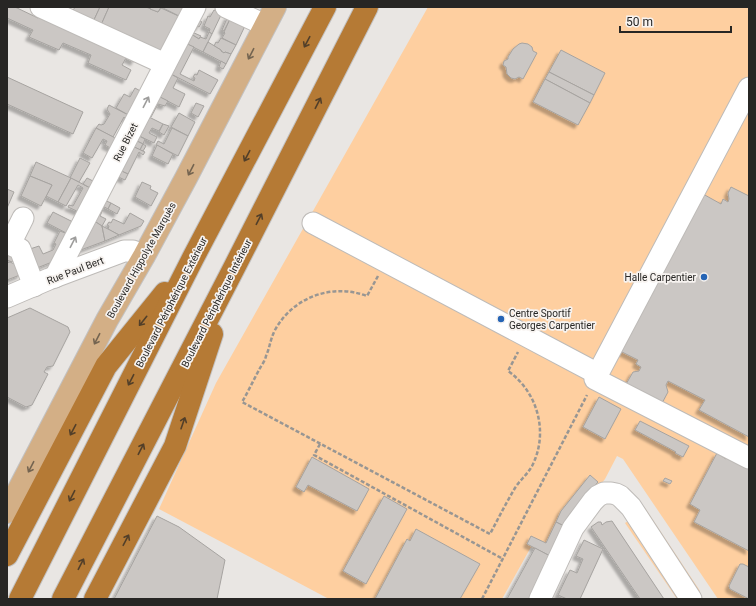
<svg xmlns="http://www.w3.org/2000/svg" width="756" height="606" font-family="Roboto,sans-serif">
<defs>
<filter id="shadow"><feDropShadow dx="-3.5" dy="3.5" stdDeviation="1" flood-color="#0004"/></filter>
</defs>
<rect width="100%" height="100%" fill="#e9e6e3"/>
<g fill="#fecfa0">
<path d="M428,7H749V599H718L623,459L617,456L605,479L570,523L554,558L531,547L502,599H329L159,509L216,383Z"/>
<path d="M645,508L700,591L695,595L640,512Z"/>
<path d="M631,519L685,599H677L625,523Z"/>
</g>
<g fill="#cbc7c4" stroke="#a6a3a0" filter="url(#shadow)">
<path d="M7,7H15L38,18L41,12L138,54L134,62L126,58L122,65L131,70L126,80L88,63L91,55L63,43L59,50L29,37L33,30L7,18Z"/>
<path d="M75,7H100L93,22L72,12Z"/>
<path d="M100,7H109L101,25L93,22Z"/>
<path d="M109,7H146L158,12L161,8L183,18L163,56L101,25Z"/>
<path d="M151,7H161L158,12L150,9Z"/>
<path d="M161,7H189L183,18Z"/>
<path d="M214,10L222,13L212,34L209,32L210,29L204,26L208,16L210,17Z"/>
<path d="M228,16L231,17L224,31L222,30Z"/>
<path d="M231,17L243,22L244,28L236,45L222,38L225,33L224,32Z"/>
<path d="M195,18L202,22L199,27L192,24Z"/>
<path d="M192,32L201,36L199,39L191,34Z"/>
<path d="M209,32L212,34L203,52L183,42L191,34L199,39L200,37L206,39Z"/>
<path d="M221,38L236,45L231,54L225,52L224,53L221,51V50L214,46L216,42L218,43Z"/>
<path d="M183,42L194,47L180,74L194,81L195,78L193,77L195,74L197,75L199,70L218,80L210,94L167,72Z"/>
<path d="M208,42L221,50V51L224,53L225,52L231,54L226,64L203,52Z"/>
<path d="M522,43L528,44L532,47L533,51L537,53L523,79L519,77L515,79L511,78L507,74L506,67L503,65L504,61L508,59V57L513,49L519,44Z"/>
<path d="M561,50L605,73L594,95L549,72Z"/>
<path d="M221,61L226,64L223,69L219,67Z"/>
<path d="M167,72L178,78L173,88L185,94L179,107L156,95Z"/>
<path d="M549,72L594,95L590,103L545,79Z"/>
<path d="M7,77L83,112L73,134L7,104Z"/>
<path d="M545,79L590,103L578,125L533,102Z"/>
<path d="M135,88L144,93L132,117L116,108L124,94L130,97Z"/>
<path d="M156,95L168,101L165,106L158,104L151,117L145,115Z"/>
<path d="M196,103L204,106L198,117L191,113Z"/>
<path d="M109,105L132,117L130,121L125,118L124,117L113,137L96,128L99,124L101,125L104,124L110,114L108,111L107,109Z"/>
<path d="M179,113L195,122L188,136L171,127Z"/>
<path d="M145,115L163,124L159,131L152,128L149,133L157,137L154,143L135,134Z"/>
<path d="M163,124L169,126L164,135L159,132Z"/>
<path d="M96,128L119,140L114,150L105,145L107,141L103,139L92,158L83,153Z"/>
<path d="M172,128L188,136L178,156L156,145L158,141L164,144Z"/>
<path d="M135,134L145,139L143,144L133,139Z"/>
<path d="M133,139L143,144L140,150L130,145Z"/>
<path d="M143,144L146,146L143,151L140,150Z"/>
<path d="M130,145L145,152L143,155L139,152L128,174L117,169Z"/>
<path d="M157,145L173,154L168,164L152,156Z"/>
<path d="M80,158L90,163L79,182L70,178Z"/>
<path d="M36,162L71,178L58,202L46,196L52,185L30,176Z"/>
<path d="M117,169L128,174L125,180L114,175Z"/>
<path d="M30,176L52,185L41,206L21,196Z"/>
<path d="M71,178L94,190L81,213L68,207L69,205L73,206L83,188L78,185L66,206L58,202Z"/>
<path d="M87,178L97,183L94,190L83,184Z"/>
<path d="M142,182L151,186L150,189L158,193L151,206L135,197Z"/>
<path d="M731,187L749,196V437L699,410L705,400L668,381L666,385L668,392L661,405L625,386L633,372L639,371L641,367L636,364L638,360L620,351L703,194L721,204L723,199L728,202L729,199L728,193Z"/>
<path d="M7,189L14,192L7,208Z"/>
<path d="M102,199L111,203L108,209L99,204Z"/>
<path d="M111,203L120,208L117,214L108,209Z"/>
<path d="M99,204L104,207L100,216L106,219L102,226L91,219Z"/>
<path d="M53,212L73,222L70,235L47,223Z"/>
<path d="M130,213L144,221L141,226L119,235L108,229L109,226L107,225L109,222L111,223L113,219L124,224Z"/>
<path d="M91,219L102,226L105,241L78,251Z"/>
<path d="M102,226L108,229L119,235L105,241Z"/>
<path d="M60,231L70,235L57,260L37,268L30,249L39,246L43,254L53,250L56,244L54,243Z"/>
<path d="M7,250L16,254L12,262L7,260Z"/>
<path d="M10,262L23,268L20,275L7,280V263Z"/>
<path d="M30,308L68,327L70,332L53,366L47,367L44,372L48,374L32,405L26,407L7,397V318Z"/>
<path d="M599,397L621,409L605,439L583,427Z"/>
<path d="M640,421L689,446L683,457L675,453L676,452L635,430Z"/>
<path d="M717,453L726,459L728,456L749,467V551L694,522L700,510L690,504Z"/>
<path d="M312,457L369,489L357,511L308,485L304,492L296,487Z"/>
<path d="M590,475L598,482L569,515L564,526L556,522L561,511Z"/>
<path d="M665,478L672,481L670,484L663,481Z"/>
<path d="M384,496L407,509L366,584L343,571Z"/>
<path d="M157,516L179,527L225,560L217,599H114Z"/>
<path d="M612,521L664,599H640L591,527L598,522H601L602,525L606,522Z"/>
<path d="M556,522L564,526L550,556L527,544L531,536L546,543Z"/>
<path d="M416,529L480,564L460,599H375L407,539L410,541Z"/>
<path d="M584,540L603,549L580,599H567L558,595L570,570L577,573L583,559L576,556Z"/>
<path d="M535,548L550,556L529,599H507Z"/>
<path d="M740,564H743L749,567V599L730,589L729,586Z"/>
</g>
<g fill="none" stroke-linecap="round" stroke-linejoin="round">
<g stroke="#bebbb8" stroke-width="23">
<g id="minor">
<path d="M41,7L165,64"/>
<path d="M226,7L265,25"/>
<path d="M749,88L595,379L749,458"/>
<path d="M313,223L598,374"/>
<path d="M7,243L20,249L34,286"/>
<path d="M10,244L23,218"/>
<path d="M55,277L195,7"/>
<path d="M7,297L49,279L124,251H133L144,256"/>
<path d="M540,599L573,528L593,501L598,496L604,493H611L616,494L620,496L631,507L691,599"/>
</g>
</g>
<g stroke="#c3c2c2" stroke-width="24">
<path id="major" d="M7,512L107,320L144,256L186,178L275,7"/>
</g>
<g stroke="#c3c2c2" stroke-width="24">
<g id="highway">
<path d="M7,555L106,366L165,293"/>
<path d="M20,599L193,258L325,7"/>
<path d="M63,599L235,266L367,7"/>
<path d="M95,599L175,446L212,334"/>
</g>
</g>
<g stroke="#989693" stroke-width="2.5" stroke-dasharray="4 2" stroke-linecap="butt">
<path d="M378,276L367,296C332,283 293,297 275,330C270,340 270,347 266,356C265,361 261,366 259,370C253,381 248,392 242,402L490,534C498,519 506,503 515,488C520,480 527,475 532,466C549,433 538,392 508,371L518,352"/>
<path d="M320,444L314,455L503,559"/>
<path d="M482,599L587,395"/>
</g>
<use href="#minor" stroke="#fff" stroke-width="21"/>
<use href="#major" stroke="#d3af86" stroke-width="22"/>
<use href="#highway" stroke="#b57a35" stroke-width="22"/>
</g>
<defs><path id="oneway-shaft" d="M-6 0H5M1.5-3L5.5 0L1.5 3" fill="none" stroke-width="1.6" stroke-linecap="round" stroke-linejoin="round"/></defs>
<g stroke="#523f29">
<use href="#oneway-shaft" transform="translate(307 42) rotate(118)"/>
<use href="#oneway-shaft" transform="translate(318 103) rotate(-63)"/>
<use href="#oneway-shaft" transform="translate(247 156) rotate(118)"/>
<use href="#oneway-shaft" transform="translate(259 219) rotate(-63)"/>
<use href="#oneway-shaft" transform="translate(143 321) rotate(129)"/>
<use href="#oneway-shaft" transform="translate(131 380) rotate(117)"/>
<use href="#oneway-shaft" transform="translate(183 423) rotate(-71)"/>
<use href="#oneway-shaft" transform="translate(73 430) rotate(118)"/>
<use href="#oneway-shaft" transform="translate(141 449) rotate(-63)"/>
<use href="#oneway-shaft" transform="translate(72 496) rotate(117)"/>
<use href="#oneway-shaft" transform="translate(126 540) rotate(-62)"/>
<use href="#oneway-shaft" transform="translate(81 564) rotate(-63)"/>
</g>
<g stroke="#746450">
<use href="#oneway-shaft" transform="translate(251 54) rotate(117)"/>
<use href="#oneway-shaft" transform="translate(191 170) rotate(117)"/>
<use href="#oneway-shaft" transform="translate(97 339) rotate(117)"/>
<use href="#oneway-shaft" transform="translate(31 467) rotate(117)"/>
</g>
<g stroke="#9e9d9c">
<use href="#oneway-shaft" transform="translate(146 102) rotate(-63)"/>
<use href="#oneway-shaft" transform="translate(73 242) rotate(-63)"/>
</g>
<g fill="#2564b5" stroke="#f7f3f0" stroke-width="1.5">
<circle cx="704" cy="277" r="4"/>
<circle cx="501" cy="319" r="4"/>
</g>
<g text-anchor="middle" stroke-width="3.5" stroke-linejoin="round" paint-order="stroke">
<g font-size="10" fill="#272624" stroke="#f7f3f0">
<text transform="translate(125 142) rotate(-63)" y="4">Rue Bizet</text>
<text transform="translate(141 260) rotate(-61)" y="4">Boulevard Hippolyte Marquès</text>
<text transform="translate(75 270) rotate(-21)" y="4">Rue Paul Bert</text>
<text transform="translate(171 302) rotate(-63)" y="4">Boulevard Périphérique Extérieur</text>
<text transform="translate(216 303) rotate(-63)" y="4">Boulevard Périphérique Intérieur</text>
</g>
<g font-size="10" fill="#272624" stroke="#f7f3f0" text-anchor="end">
<text x="696" y="281">Halle Carpentier</text>
<text x="509" y="317" text-anchor="start">Centre Sportif<tspan x="509" dy="12">Georges Carpentier</tspan></text>
</g>
</g>
<rect width="756" height="606" fill="none" stroke="#272624" stroke-width="16"/>
<path d="M620 26v6h111v-6" fill="none" stroke="#272624" stroke-width="2"/>
<text x="626" y="26" font-size="12" fill="#272624" stroke="#f7f3f0" stroke-width="3" paint-order="stroke">50 m</text>
</svg>
